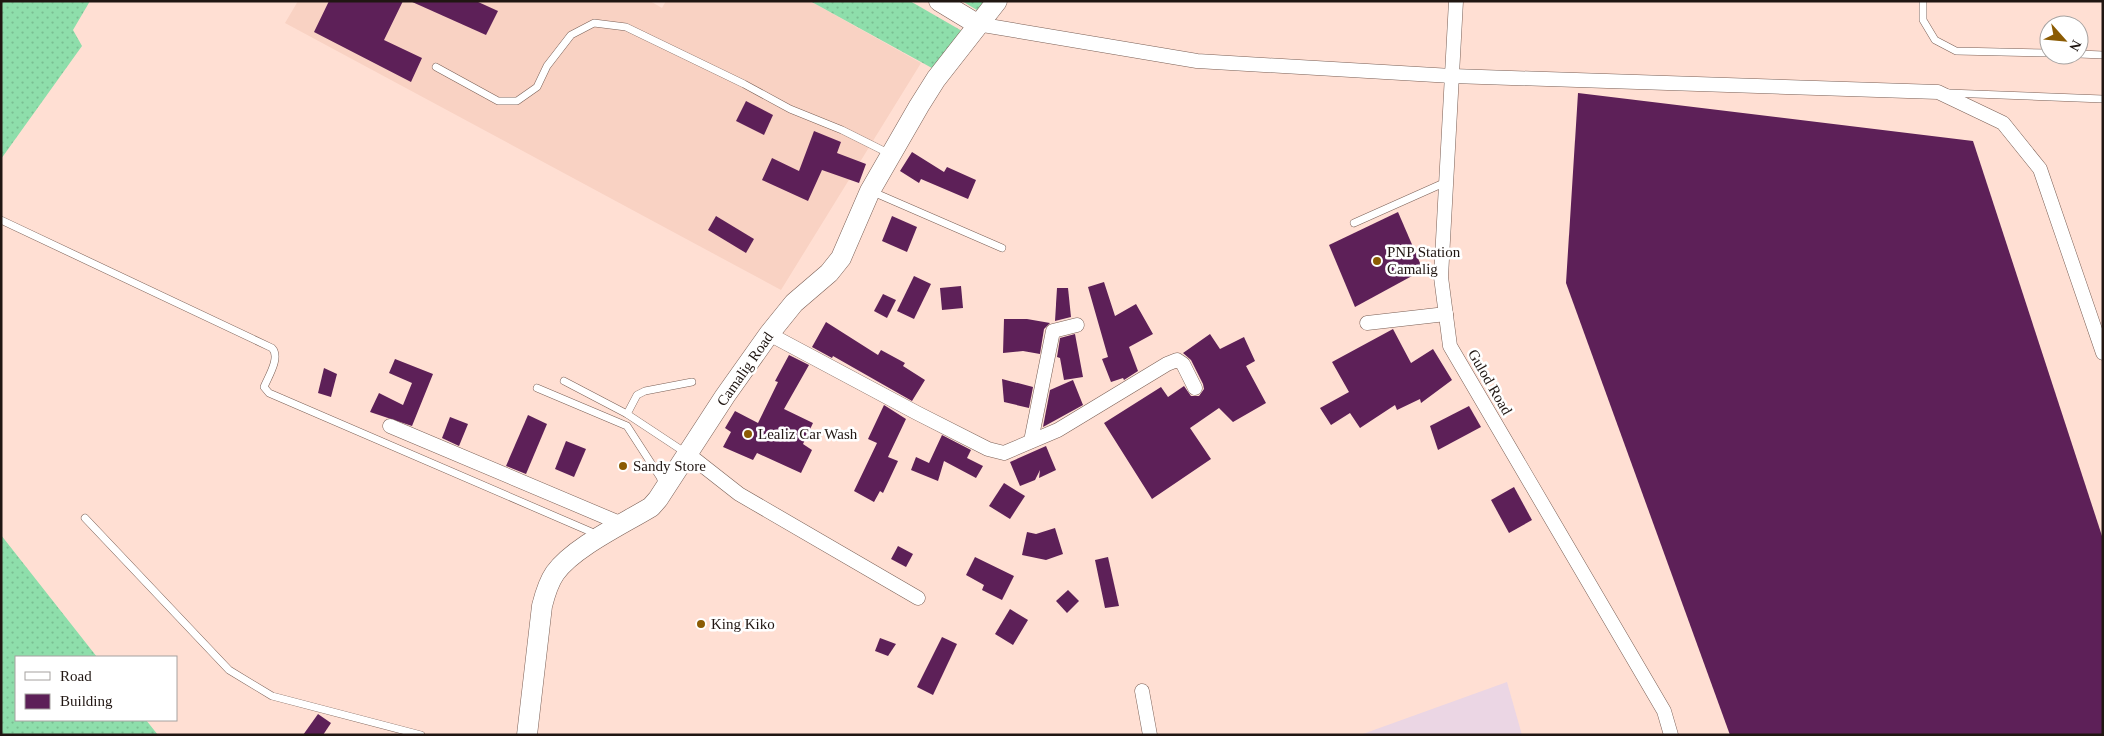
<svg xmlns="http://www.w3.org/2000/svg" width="2104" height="736" font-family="Georgia,serif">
<defs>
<pattern id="grass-dots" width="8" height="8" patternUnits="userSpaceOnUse" patternTransform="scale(1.25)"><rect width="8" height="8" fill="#8edeab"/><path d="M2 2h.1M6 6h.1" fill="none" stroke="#7abe92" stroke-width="1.8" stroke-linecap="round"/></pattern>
</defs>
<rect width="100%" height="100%" fill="#ffdfd3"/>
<path fill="#ebd6e4" d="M1507,682L1522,735H1360Z"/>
<path fill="#f9d2c3" d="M298,1H650L662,8L666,1H810L921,63L781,290L285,23Z"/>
<g fill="url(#grass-dots)">
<path d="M1,1H90L73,30L82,46L1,159Z"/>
<path d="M810,1H910L969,35L941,73Z"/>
<path d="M962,1H997L985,15Z"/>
<path d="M1,535L97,657H16V720H146L158,735H1Z"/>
</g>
<g fill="#5d2058">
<path d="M329,1H403L384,40L422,58L411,82L314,32Z"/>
<path d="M410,1H476L498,11L486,35Z"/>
<path d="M1578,93L1973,141L2103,539V735H1730L1566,283Z"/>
<path d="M746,101L773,115L764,135L736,121Z"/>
<path d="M814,131L841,142L837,153L866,164L859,183L822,170L808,201L762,180L772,158L799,171Z"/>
<path d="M912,152L944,172L947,167L976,180L968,199L921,179L919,183L900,171Z"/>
<path d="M1398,212L1423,270L1355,307L1329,245Z"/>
<path d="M716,216L754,239L746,253L708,230Z"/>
<path d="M892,216L917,227L907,252L882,241Z"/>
<path d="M914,276L931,284L914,319L897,311Z"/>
<path d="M1104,282L1115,316L1136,304L1153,334L1129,347L1138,371L1124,380L1123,378L1111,382L1102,359L1108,357L1088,287Z"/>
<path d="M961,286L963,308L942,310L940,288Z"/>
<path d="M1057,288H1068L1071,317L1055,321Z"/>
<path d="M883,294L896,300L887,318L874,311Z"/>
<path d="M1004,319H1027L1050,323L1044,329L1040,354L1023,351L1003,353Z"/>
<path d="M826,322L878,355L881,350L905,363L903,366L925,380L912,401L833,356L832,358L812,347Z"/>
<path d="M1393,329L1411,363L1433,349L1452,380L1421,403L1420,399L1397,410L1395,405L1360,428L1350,413L1331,425L1320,408L1349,392L1332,362Z"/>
<path d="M1075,334L1083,377L1064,380L1060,358L1057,357L1060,338Z"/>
<path d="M1210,334L1220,349L1244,337L1255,361L1246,366L1266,403L1233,422L1219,408L1190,428L1211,459L1152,499L1104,423L1161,387L1168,397L1184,386L1191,396H1199L1204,389L1203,384L1191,360L1183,353Z"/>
<path d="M789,355L809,365L784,409L813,423L803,444L812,450L801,473L757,453L753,460L723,447L731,432L725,428L735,411L758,423L778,382L775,381Z"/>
<path d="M395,359L433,374L412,426L370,412L379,393L403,405L412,383L389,373Z"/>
<path d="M324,368L337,374L331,397L318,393Z"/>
<path d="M1002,379L1033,387L1029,408L1004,402Z"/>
<path d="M1073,380L1083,405L1043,427L1050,390Z"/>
<path d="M884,405L906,419L888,457L898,461L883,493L880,491L874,502L854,491L877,443L868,439Z"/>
<path d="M1469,406L1481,427L1438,450L1430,426Z"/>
<path d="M528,415L547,424L526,474L506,466Z"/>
<path d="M450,417L468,424L459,446L442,438Z"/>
<path d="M942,435L971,450L967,458L983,466L976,478L944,461L938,481L911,470L916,457L929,463Z"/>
<path d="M566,441L586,449L574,477L555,469Z"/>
<path d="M1046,446L1056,470L1039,478L1040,470L1035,480L1020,486L1010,462Z"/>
<path d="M1004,483L1025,496L1010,519L989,506Z"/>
<path d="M1514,487L1532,520L1509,533L1491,500Z"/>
<path d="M1055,528L1063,554L1046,560L1022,555L1027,532L1036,534Z"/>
<path d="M898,546L913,554L906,567L891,559Z"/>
<path d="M975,557L1014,576L1002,600L982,590L984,585L966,575Z"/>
<path d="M1108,557L1119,606L1105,608L1095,560Z"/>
<path d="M1068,590L1079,601L1067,613L1056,601Z"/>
<path d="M1010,609L1028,620L1013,645L995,634Z"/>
<path d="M942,637L957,644L933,695L917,687Z"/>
<path d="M880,638L896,644L888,656L875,651Z"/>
<path d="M318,714L331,723L323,735H303Z"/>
</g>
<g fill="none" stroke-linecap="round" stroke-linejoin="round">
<g stroke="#7a5f55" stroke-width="8">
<g id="lane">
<path d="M1923,1V20L1935,40L1956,51L2049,53"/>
<path d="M2079,54L2103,55"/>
<path d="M436,67L498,101H517L537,87L547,66L571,35L594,23L626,27L744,84L790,109L842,130L890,154"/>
<path d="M1948,93L2103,99"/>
<path d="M873,192L1002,248"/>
<path d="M1,220L272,348C281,357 268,377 264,387L269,393L596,534"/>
<path d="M1354,223L1446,182"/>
<path d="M564,381L627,414L686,453"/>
<path d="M537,388L627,426L660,477L663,485"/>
<path d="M627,414L637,395L645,391L692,382"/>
<path d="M85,518L229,670L272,696L421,735"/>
</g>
</g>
<g stroke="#7a5f55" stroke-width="15">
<g id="street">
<path d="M1456,1L1441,277L1450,346L1664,711L1671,735"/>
<path d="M977,24L1197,61L1452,76L1938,92L2003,123L2040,169L2103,353"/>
<path d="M1367,323L1446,314"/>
<path d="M769,334L917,413L988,449L1004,453L1058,430L1167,364L1177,360L1183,364L1195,388"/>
<path d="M390,426L622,524"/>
<path d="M1031,441L1053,331L1077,325"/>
<path d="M688,454L739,494L918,598"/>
<path d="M1142,691L1150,735"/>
</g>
</g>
<g stroke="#7a5f55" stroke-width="21">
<g id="secondary">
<path d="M939,1L977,24"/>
<path d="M527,735L542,606C545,594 548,583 555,573C574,547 623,524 651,507L658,499L725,396L769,334L794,303L829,273L841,258L870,191L919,106L936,79L997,1"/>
</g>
</g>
<use href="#lane" stroke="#fff" stroke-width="7"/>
<use href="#street" stroke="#fff" stroke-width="14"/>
<use href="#secondary" stroke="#fff" stroke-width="20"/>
</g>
<g fill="#8b5b03" stroke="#fff" stroke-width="2">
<circle cx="1377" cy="261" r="5"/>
<circle cx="748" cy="434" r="5"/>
<circle cx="623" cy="466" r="5"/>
<circle cx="701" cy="624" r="5"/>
</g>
<g text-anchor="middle" stroke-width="5" stroke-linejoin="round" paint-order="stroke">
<g font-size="15" fill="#201612" stroke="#fff" text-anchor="start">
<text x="1387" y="257">PNP Station<tspan x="1387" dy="17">Camalig</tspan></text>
<text x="758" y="439">Lealiz Car Wash</text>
<text x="633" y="471">Sandy Store</text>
<text x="711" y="629">King Kiko</text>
</g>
<g font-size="15" fill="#201612" stroke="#fff">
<text transform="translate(745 369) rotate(-55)" y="5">Camalig Road</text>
<text transform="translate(1490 382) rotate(60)" y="5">Gulod Road</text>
</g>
</g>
<rect width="2104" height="736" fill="none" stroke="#201612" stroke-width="5"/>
<rect x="15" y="656" width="162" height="65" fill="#ffffff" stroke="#a6a2a0"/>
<rect x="25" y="672" width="25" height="8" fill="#ffffff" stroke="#a6a2a0"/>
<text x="60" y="681" font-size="15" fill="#201612">Road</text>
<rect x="25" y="694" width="25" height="15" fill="#5d2058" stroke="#a6a2a0"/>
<text x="60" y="706" font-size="15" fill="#201612">Building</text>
<g transform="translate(2064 40) rotate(117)"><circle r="24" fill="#ffffff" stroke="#a6a2a0"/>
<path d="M0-4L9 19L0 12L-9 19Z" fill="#8b5b03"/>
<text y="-8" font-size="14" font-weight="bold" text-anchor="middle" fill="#201612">N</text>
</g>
</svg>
